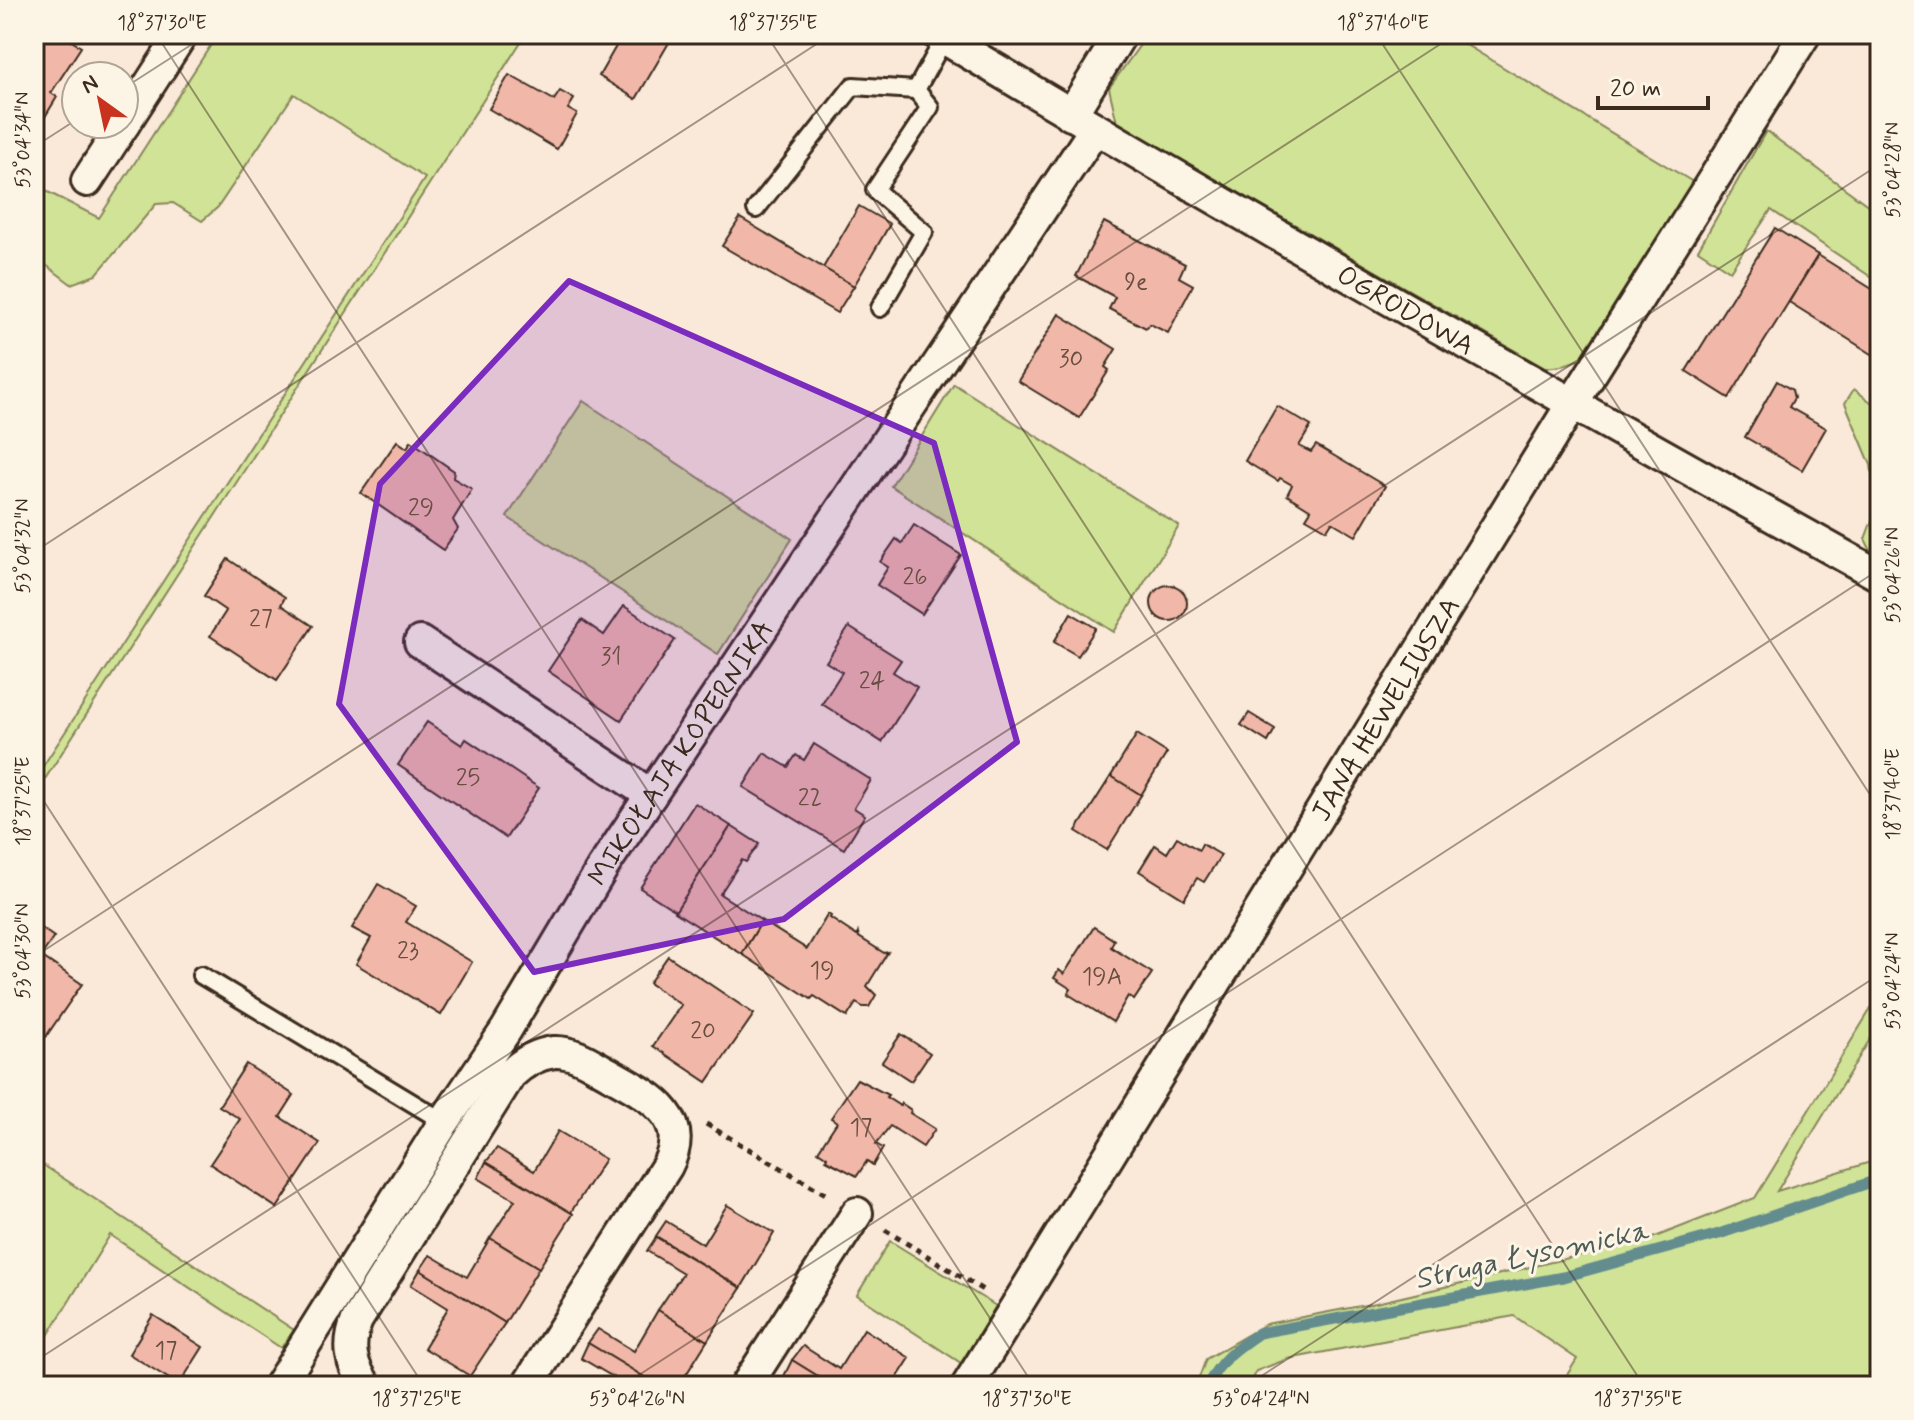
<svg xmlns="http://www.w3.org/2000/svg" width="1914" height="1420" font-family="Mynerve,sans-serif">
<rect width="100%" height="100%" fill="#fae9d9"/>
<filter id="ink" filterUnits="userSpaceOnUse"><feTurbulence type="fractalNoise" baseFrequency=".0125" numOctaves="2"/><feDisplacementMap in="SourceGraphic" scale="16" xChannelSelector="R" yChannelSelector="G"/><feConvolveMatrix kernelMatrix="1 2 1 2 8 2 1 2 1" color-interpolation-filters="sRGB"/></filter>
<g filter="url(#ink)">
<g fill="#d1e397" stroke="#86865a" stroke-width="2">
<path d="M218,34H526L34,796V780L425,178L294,94L218,207L202,221L173,203L156,204L96,275L71,284L34,256V185L99,218Z"/>
<path d="M1148,34H1448L1693,182L1586,357L1561,366L1545,368L1117,123L1109,88Z"/>
<path d="M1766,131L1880,214V283L1771,210L1730,271L1698,250Z"/>
<path d="M954,384L1179,526L1114,632L891,486Z"/>
<path d="M1854,389L1880,409V558L1872,553L1865,539L1877,507L1871,465L1845,403Z"/>
<path d="M583,401L792,539L718,654L507,517Z"/>
<path d="M1880,994V1023L1777,1191L1880,1159V1386H1560L1577,1359L1514,1316L1288,1359L1256,1371L1248,1386H1196L1206,1359L1266,1324L1376,1303L1650,1239L1755,1198Z"/>
<path d="M34,1159L294,1330L281,1348L110,1235L34,1358Z"/>
<path d="M890,1241L996,1306L961,1363L857,1295Z"/>
</g>
<g fill="none" stroke-linecap="round" stroke-linejoin="round">
<path stroke="#638c8e" stroke-width="11" d="M1208,1386C1218,1361 1237,1348 1259,1333L1563,1277L1719,1234L1880,1179"/>
</g>
<g fill="#f1b8a9" stroke="#3b2a1e" stroke-width="2">
<path d="M34,34H61L81,47L51,93L57,97L34,135V67L37,62L34,59Z"/>
<path d="M623,34H674L636,99L599,76Z"/>
<path d="M509,75L554,100L560,91L574,99L568,109L577,114L557,149L489,109Z"/>
<path d="M859,206L890,224L854,286L823,268Z"/>
<path d="M740,218L854,286L837,313L722,246Z"/>
<path d="M1104,222L1185,264L1179,277L1193,285L1168,333L1150,324L1146,328L1109,309L1115,297L1076,276Z"/>
<path d="M1775,228L1818,255L1729,398L1686,371Z"/>
<path d="M1818,255L1880,294V359L1789,302Z"/>
<path d="M1059,314L1116,349L1105,367L1109,370L1079,418L1018,381Z"/>
<path d="M1777,381L1792,390L1794,398L1789,407L1826,428L1802,470L1745,437Z"/>
<path d="M1277,406L1311,426L1299,446L1311,452L1316,445L1385,486L1356,536L1332,522L1327,530L1306,518L1311,510L1287,495L1292,485L1280,478L1278,481L1245,461Z"/>
<path d="M397,441L407,448L411,441L454,471L453,478L472,489L453,520L458,529L443,550L361,493Z"/>
<path d="M914,525L961,555L922,614L877,585L888,567L880,562L896,539L902,543Z"/>
<path d="M228,559L285,597L281,605L313,626L277,680L210,636L226,611L204,596Z"/>
<circle cx="1169" cy="603" r="18"/>
<path d="M624,606L675,640L621,720L548,671L582,620L604,635Z"/>
<path d="M1071,613L1096,628L1078,656L1054,642Z"/>
<path d="M849,627L901,660L893,672L917,687L882,742L822,704L842,672L826,662Z"/>
<path d="M1249,713L1275,729L1268,742L1241,725Z"/>
<path d="M427,722L462,745L466,739L539,788L506,838L398,765Z"/>
<path d="M1137,734L1167,753L1141,795L1111,776Z"/>
<path d="M814,744L871,780L854,808L865,815L844,849L743,787L764,753L788,767L796,755L804,760Z"/>
<path d="M1111,776L1141,795L1107,850L1076,831Z"/>
<path d="M695,803L731,826L676,911L640,888Z"/>
<path d="M731,826L759,844L746,862L742,860L720,894L762,921L742,954L675,912Z"/>
<path d="M1177,837L1199,850L1202,844L1221,855L1204,882L1197,878L1184,899L1139,871L1155,845L1167,853Z"/>
<path d="M378,884L416,906L406,922L472,962L441,1015L356,964L371,938L352,928Z"/>
<path d="M828,914L831,916L830,918L857,936L858,933L859,937L884,953L888,952L867,986L876,995L869,1007H863L856,1003L847,1017L814,996L811,999L742,954L762,921L807,949Z"/>
<path d="M34,923L54,937L41,956L82,984L36,1051Z"/>
<path d="M1094,927L1114,940L1111,947L1152,973L1134,1000L1128,996L1113,1022L1068,994L1071,989L1054,978L1059,970L1064,974Z"/>
<path d="M668,956L754,1014L707,1082L653,1046L681,1005L649,983Z"/>
<path d="M901,1034L930,1053L911,1081L882,1062Z"/>
<path d="M246,1064L294,1095L280,1117L320,1143L277,1208L210,1164L240,1119L219,1106Z"/>
<path d="M857,1079L888,1095L886,1097L900,1106L901,1103L911,1110L910,1113L935,1129L923,1147L890,1126L876,1144L883,1148L873,1165L867,1161L857,1176L826,1160L827,1157L818,1151L837,1122L831,1118Z"/>
<path d="M558,1131L605,1159L571,1212L573,1214L486,1162L497,1148L534,1171Z"/>
<path d="M486,1162L573,1214L539,1268L490,1238L515,1200L478,1178Z"/>
<path d="M727,1205L774,1233L741,1288L656,1236L666,1221L703,1244Z"/>
<path d="M656,1237L741,1288L707,1341L658,1310L683,1273L647,1251Z"/>
<path d="M490,1238L539,1268L505,1323L420,1270L430,1255L467,1277Z"/>
<path d="M420,1270L505,1323L470,1376L424,1348L448,1308L411,1285Z"/>
<path d="M658,1310L707,1341L679,1386H659L588,1343L598,1329L634,1351Z"/>
<path d="M153,1315L203,1347L179,1385L129,1354Z"/>
<path d="M864,1329L910,1358L892,1386H834L792,1360L803,1346L839,1369Z"/>
<path d="M588,1343L659,1386H614L618,1380L581,1358Z"/>
<path d="M792,1360L834,1386H801L784,1376Z"/>
</g>
<g fill="none" stroke-linecap="round" stroke-linejoin="round">
<g stroke="#3b2a1e" stroke-width="22">
<g id="service">
<path d="M756,209L853,86L916,90L944,39"/>
<path d="M880,308L924,232L875,190L930,107L916,90"/>
<path d="M201,975L444,1122"/>
</g>
</g>
<g stroke="#3b2a1e" stroke-width="36">
<g id="minor">
<path id="s1" d="M937,34C1248,221 1563,400 1880,576"/>
<path d="M1071,115L1121,34"/>
<path d="M124,124L182,34"/>
<path d="M87,181L124,124"/>
<path d="M420,642L651,795"/>
<path id="s2" d="M279,1386L444,1122L506,1030L603,867L1095,129"/>
<path d="M366,1386C350,1364 347,1345 357,1320L510,1075C522,1063 537,1054 554,1052C575,1051 593,1065 610,1074C647,1095 693,1116 667,1166L527,1386"/>
<path d="M746,1386L857,1213"/>
<path id="s3" d="M967,1386L1572,404L1805,34"/>
</g>
</g>
<g stroke="#3b2a1e" stroke-width="5" stroke-dasharray="6 6" stroke-linecap="butt">
<path d="M706,1124L829,1196"/>
<path d="M885,1230L986,1292"/>
</g>
<use href="#service" stroke="#fcf5e5" stroke-width="16"/>
<use href="#minor" stroke="#fcf5e5" stroke-width="30"/>
</g>
</g>
<path fill="#7b2cbf" fill-opacity="0.2" stroke="#7b2cbf" stroke-width="6" stroke-linejoin="round" d="M569,281L934,443L1017,742L784,919L534,972L339,704L380,484Z"/>
<path fill="none" stroke="#3b2a1e" stroke-width="2" stroke-opacity="0.45" d="M156,34L1034,1386M766,34L1644,1386M1376,34L1880,810M124,88L208,34M34,147L76,120M34,552L832,34M34,786L424,1386M34,957L1456,34M34,1362L1880,164M622,1386L1880,569M1246,1386L1880,974M1870,1386L1880,1379"/>
<g text-anchor="middle" stroke-width="6" stroke-linejoin="round" paint-order="stroke">
<g font-size="24" fill="#684e41">
<text x="1136" y="289">9e</text>
<text x="1071" y="366">30</text>
<text x="421" y="515">29</text>
<text x="915" y="584">26</text>
<text x="261" y="626">27</text>
<text x="611" y="664">31</text>
<text x="872" y="688">24</text>
<text x="468" y="785">25</text>
<text x="810" y="805">22</text>
<text x="408" y="958">23</text>
<text x="822" y="978">19</text>
<text x="1102" y="984">19A</text>
<text x="703" y="1038">20</text>
<text x="861" y="1135">17</text>
<text x="166" y="1358">17</text>
</g>
<g font-size="28" fill="#3b2a1e" stroke="#fcf5e5">
<text dy="10" stroke="none"><textPath href="#s1" startOffset="544">OGRODOWA</textPath></text>
<text dy="10" stroke="none"><textPath href="#s3" startOffset="796">JANA HEWELIUSZA</textPath></text>
<text dy="10" stroke="none"><textPath href="#s2" startOffset="750">MIKOŁAJA KOPERNIKA</textPath></text>
</g>
<g font-size="30" font-style="italic" fill="#4f5b56" stroke="#fcf5e5">
<text transform="translate(1531 1254) rotate(-12)" y="10">Struga Łysomicka</text>
</g>
</g>
<rect width="1914" height="1420" fill="none" stroke="#fcf5e5" stroke-width="88"/>
<g transform="translate(100 100) rotate(327)"><circle r="38" fill="#fcf5e5" stroke="#afa495" stroke-width="2"/>
<path d="M0-6L14 30L0 20L-14 30Z" fill="#c8321e"/>
<text y="-12" font-size="22" font-weight="bold" text-anchor="middle" fill="#3b2a1e">N</text>
</g>
<path d="M1598 96v12h110v-12" fill="none" stroke="#3b2a1e" stroke-width="4"/>
<text x="1610" y="96" font-size="24" fill="#3b2a1e" stroke="#fcf5e5" stroke-width="6" paint-order="stroke">20 m</text>
<rect x="44" y="44" width="1826" height="1332" fill="none" stroke="#3b2a1e" stroke-width="3"/>
<g font-size="20" text-anchor="middle" fill="#3b2a1e">
<text x="162" y="29">18°37'30"E</text>
<text x="773" y="29">18°37'35"E</text>
<text x="1383" y="29">18°37'40"E</text>
<text transform="translate(22 140) rotate(-90)" y="7">53°04'34"N</text>
<text transform="translate(1892 170) rotate(-90)" y="7">53°04'28"N</text>
<text transform="translate(22 546) rotate(-90)" y="7">53°04'32"N</text>
<text transform="translate(1892 575) rotate(-90)" y="7">53°04'26"N</text>
<text transform="translate(1892 794) rotate(-90)" y="7">18°37'40"E</text>
<text transform="translate(22 801) rotate(-90)" y="7">18°37'25"E</text>
<text transform="translate(22 951) rotate(-90)" y="7">53°04'30"N</text>
<text transform="translate(1892 981) rotate(-90)" y="7">53°04'24"N</text>
<text x="417" y="1405">18°37'25"E</text>
<text x="637" y="1405">53°04'26"N</text>
<text x="1027" y="1405">18°37'30"E</text>
<text x="1261" y="1405">53°04'24"N</text>
<text x="1638" y="1405">18°37'35"E</text>
</g>
</svg>
